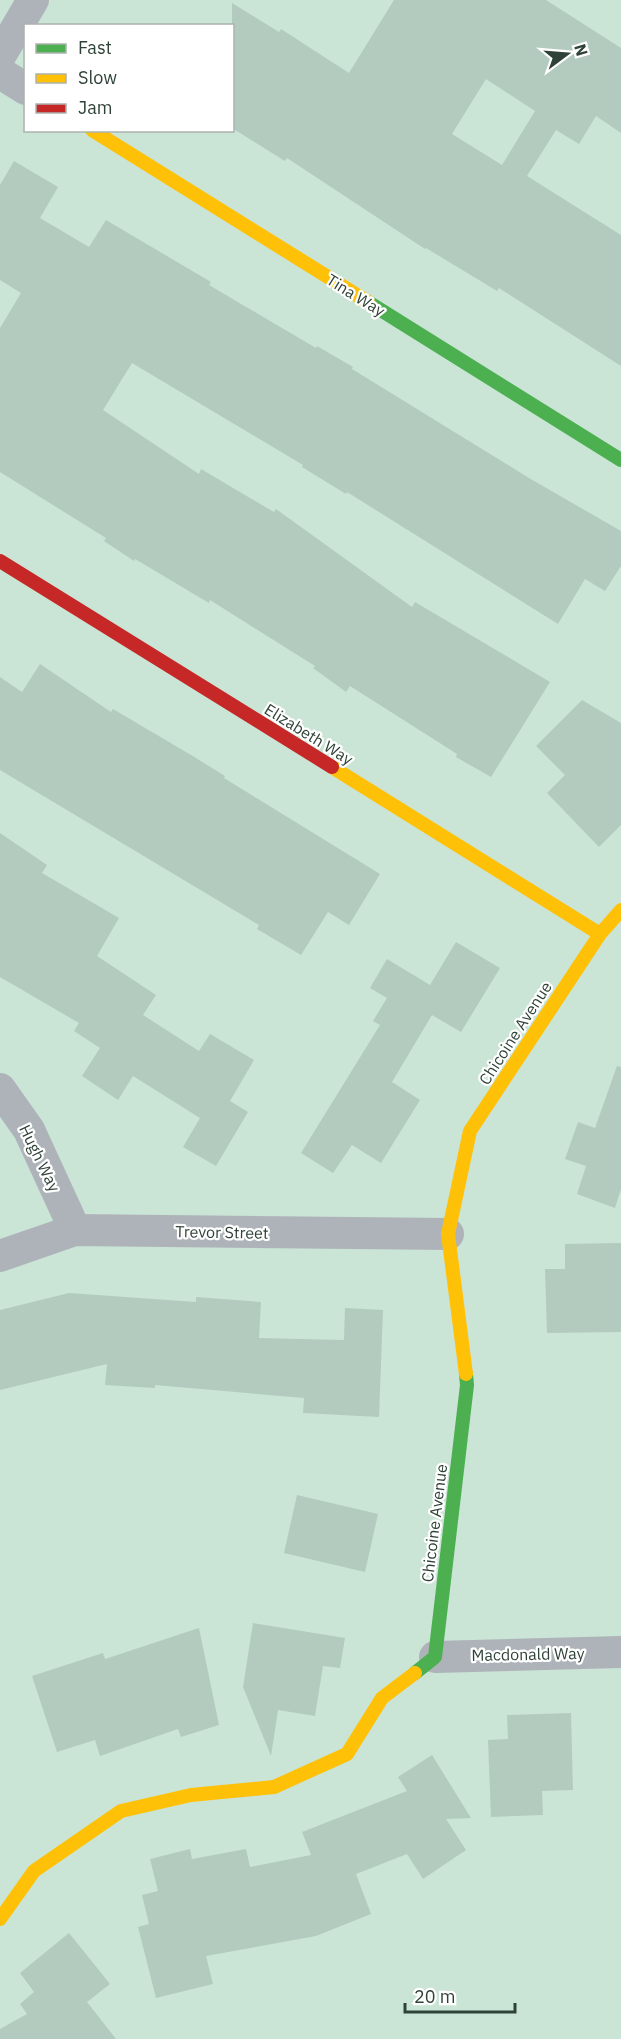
<svg xmlns="http://www.w3.org/2000/svg" width="621" height="2039" font-family="'IBM Plex Sans',sans-serif">
<rect width="100%" height="100%" fill="#cae4d6"/>
<g fill="#b2cbbe" fill-rule="evenodd">
<path d="M394,0H546L621,48V133L596,116L579,144L556,130L527,176L621,235V366L499,288L497,291L426,248L425,249L287,158L285,161L232,128V3L279,32L281,29L349,73ZM486,79L535,111L502,165L452,134Z"/>
<path d="M14,161L58,187L40,218L89,247L106,220L211,282L209,285L316,348L317,346L353,367L352,369L529,478L621,531V566L605,591L585,579L558,624L347,492L346,494L302,467L303,465L132,363L103,410L199,474L201,469L274,512L276,509L412,607L415,602L550,682L491,777L456,757L457,754L350,686L346,692L313,668L315,666L210,600L209,603L135,559L134,561L104,541L106,538L0,472V328L21,293L0,280V185Z"/>
<path d="M40,664L111,712L113,709L191,755L225,776L224,778L380,874L349,925L328,912L301,955L257,929L259,925L0,770V677L22,692Z"/>
<path d="M582,700L621,723V825L599,847L547,793L565,775L536,746Z"/>
<path d="M0,833L47,865L42,873L119,918L97,956L156,995L143,1015L199,1051L210,1034L254,1060L230,1101L248,1112L216,1166L183,1147L200,1118L133,1076L118,1100L82,1076L100,1048L74,1031L79,1023L0,977Z"/>
<path d="M456,942L500,968L461,1032L432,1015L392,1082L420,1100L381,1163L352,1145L333,1173L301,1153L380,1025L373,1021L387,998L370,988L387,959L430,985Z"/>
<path d="M617,1066L621,1067V1189L615,1208L577,1194L586,1166L565,1159L578,1122L595,1128Z"/>
<path d="M621,1243V1332L547,1333L545,1269H565V1244Z"/>
<path d="M69,1293L196,1302V1297L261,1302L259,1338L344,1340L345,1308L383,1310L379,1417L303,1413L304,1398L155,1385V1388L105,1385L107,1364L0,1390V1310Z"/>
<path d="M297,1495L378,1514L365,1572L284,1553Z"/>
<path d="M253,1623L345,1638L340,1668L323,1666L315,1716L278,1710L271,1756L243,1687Z"/>
<path d="M199,1628L219,1725L181,1737L178,1729L100,1756L95,1740L57,1752L32,1676L103,1653L105,1659Z"/>
<path d="M571,1713L573,1790L542,1791L543,1815L491,1817L488,1740L508,1739L507,1715Z"/>
<path d="M432,1755L471,1818L446,1819L466,1850L423,1879L407,1854L356,1874L371,1914L316,1936L206,1956L213,1984L156,1998L138,1927L149,1924L142,1895L158,1891L150,1859L190,1849L192,1859L246,1849L250,1867L311,1855L302,1832L407,1791L398,1777Z"/>
<path d="M69,1933L110,1984L87,2002L116,2039H0V2029L27,2014L20,2004L34,1992L20,1973Z"/>
</g>
<g fill="none" stroke-linecap="round" stroke-linejoin="round">
<g stroke="#aeb3b9" stroke-width="32">
<path d="M0,56L33,0"/>
<path d="M0,73L26,89"/>
<path d="M0,1089L29,1130L75,1230"/>
<path d="M0,1256L75,1230L448,1234"/>
<path d="M435,1657L621,1652"/>
</g>
<g stroke="#4caf50" stroke-width="14">
<path d="M368,302L621,460"/>
<path d="M415,1673L435,1657L467,1385L466,1374"/>
</g>
<g stroke="#ffc107" stroke-width="14">
<path d="M92,130L368,302"/>
<path d="M332,767L600,934"/>
<path d="M466,1374L448,1234L470,1131L600,934L621,910"/>
<path d="M0,1919L34,1871L121,1811L191,1795L274,1787L347,1754L382,1698L415,1673"/>
</g>
<path stroke="#c62828" stroke-width="14" d="M0,561L332,767"/>
</g>
<g text-anchor="middle" stroke-width="4.5" stroke-linejoin="round" paint-order="stroke">
<g font-size="16" fill="#2f4238" stroke="#fff">
<text transform="translate(356 295) rotate(32)" y="6">Tina Way</text>
<text transform="translate(309 734) rotate(32)" y="6">Elizabeth Way</text>
<text transform="translate(515 1033) rotate(-57)" y="6">Chicoine Avenue</text>
<text transform="translate(40 1158) rotate(64)" y="6">Hugh Way</text>
<text transform="translate(222 1232) rotate(1)" y="6">Trevor Street</text>
<text transform="translate(434 1523) rotate(-83)" y="6">Chicoine Avenue</text>
<text transform="translate(528 1654) rotate(-1)" y="6">Macdonald Way</text>
</g>
</g>
<rect x="24" y="24" width="210" height="108" fill="#ffffff" stroke="#acb3af" stroke-width="1.5"/>
<rect x="36" y="44" width="30" height="9" fill="#4caf50" stroke="#acb3af" stroke-width="1.5"/>
<text x="78" y="54" font-size="18" fill="#2f4238">Fast</text>
<rect x="36" y="74" width="30" height="9" fill="#ffc107" stroke="#acb3af" stroke-width="1.5"/>
<text x="78" y="84" font-size="18" fill="#2f4238">Slow</text>
<rect x="36" y="104" width="30" height="9" fill="#c62828" stroke="#acb3af" stroke-width="1.5"/>
<text x="78" y="114" font-size="18" fill="#2f4238">Jam</text>
<g transform="translate(567 54) rotate(74)" stroke="#ffffff" stroke-width="4.5" paint-order="stroke">
<path d="M0-4.5L10 22L0 15L-10 22Z" fill="#2f4238"/>
<text y="-9" font-size="16" font-weight="bold" text-anchor="middle" fill="#2f4238">N</text>
</g>
<path d="M405 2003v9h110v-9" fill="none" stroke="#2f4238" stroke-width="3"/>
<text x="414" y="2003" font-size="18" fill="#2f4238" stroke="#ffffff" stroke-width="4.5" paint-order="stroke">20 m</text>
</svg>
